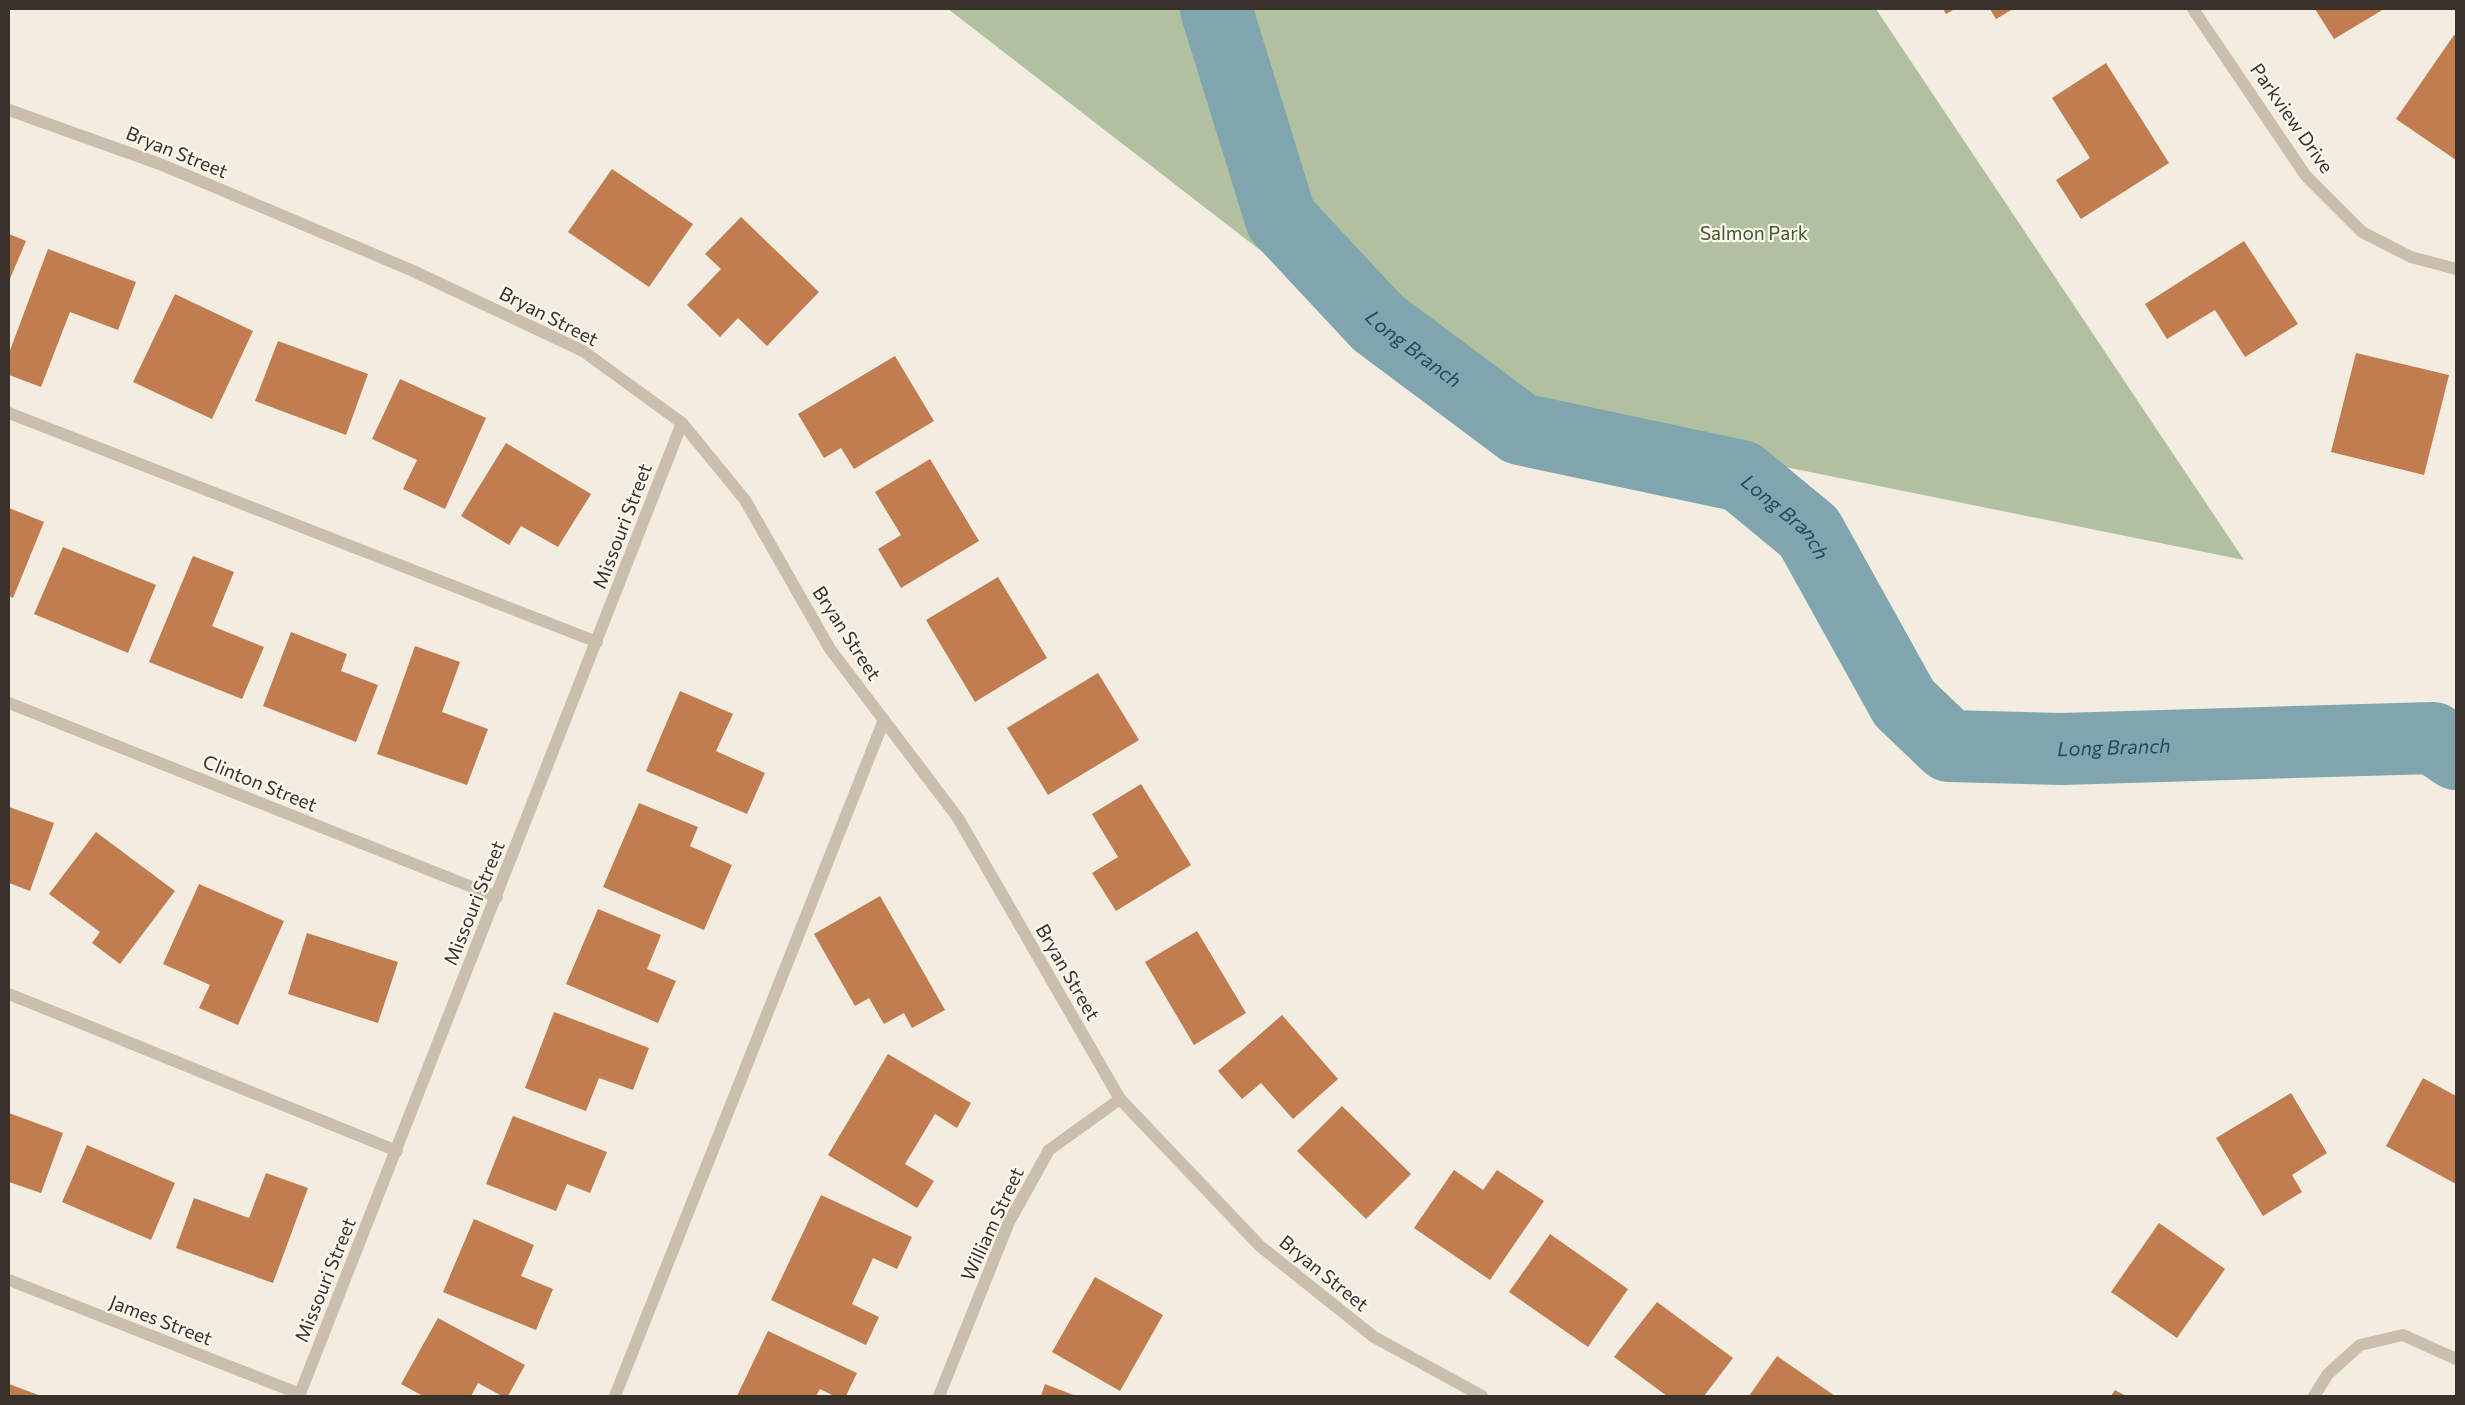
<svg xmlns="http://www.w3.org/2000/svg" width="2465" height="1405" font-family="Commissioner,sans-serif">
<rect width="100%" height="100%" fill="#f2ede0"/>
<path fill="#b1c1a0" d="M948,9H1876L2244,560L1454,400Z"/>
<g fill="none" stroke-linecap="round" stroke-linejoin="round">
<path stroke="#80a5af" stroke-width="72" id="s1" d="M1216,9L1281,219L1378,323L1520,429L1741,476L1809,532L1904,703L1949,746L2062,749L2433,738L2456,754"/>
</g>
<g fill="#c17d4f">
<path d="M1943,9H1955L1946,14Z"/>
<path d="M1990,9H2013L1996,19Z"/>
<path d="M2315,9H2384L2334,39Z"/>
<path d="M2454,35L2456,36V160L2396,119Z"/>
<path d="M2106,63L2169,163L2081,219L2056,180L2090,158L2052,98Z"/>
<path d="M612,169L693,224L649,287L568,232Z"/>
<path d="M741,217L819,292L767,346L738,318L720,337L687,305L721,269L705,254Z"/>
<path d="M9,234L26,241L9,281Z"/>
<path d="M2244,241L2298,324L2245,357L2215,310L2167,339L2145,304Z"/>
<path d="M48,249L136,282L118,330L70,312L41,387L9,375V353Z"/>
<path d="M175,294L253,331L212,419L133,382Z"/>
<path d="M278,341L368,374L346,435L255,401Z"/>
<path d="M2356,353L2449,375L2424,475L2331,452Z"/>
<path d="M895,356L934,421L854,469L841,448L824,458L798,414Z"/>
<path d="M400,379L486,418L445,509L403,489L417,460L372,439Z"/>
<path d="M506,443L591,494L558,547L521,526L509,545L461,516Z"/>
<path d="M930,459L979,541L901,588L878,549L901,535L875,492Z"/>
<path d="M9,508L44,522L13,598L9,596Z"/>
<path d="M63,547L156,585L128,653L34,614Z"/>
<path d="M193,556L234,572L212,626L264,647L242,699L149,662Z"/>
<path d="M998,577L1047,658L975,702L926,620Z"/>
<path d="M291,632L347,654L341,671L378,685L356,742L263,706Z"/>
<path d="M415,646L460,662L442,712L488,729L467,785L377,754Z"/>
<path d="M1098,673L1139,740L1048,795L1007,728Z"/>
<path d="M680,691L733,714L716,751L765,773L747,814L646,771Z"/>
<path d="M1141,784L1191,865L1116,911L1092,873L1118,857L1092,814Z"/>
<path d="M639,803L698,827L690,846L732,865L704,930L603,887Z"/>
<path d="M9,807L54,823L30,891L9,883Z"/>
<path d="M96,832L175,891L120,964L92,943L100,932L49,894Z"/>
<path d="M199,884L284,921L238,1025L199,1008L210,985L163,964Z"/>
<path d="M880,896L945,1010L912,1028L904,1013L884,1024L869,998L855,1006L814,934Z"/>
<path d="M598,909L661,935L647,969L676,981L658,1023L566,984Z"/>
<path d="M1197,931L1246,1013L1194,1045L1145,962Z"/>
<path d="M307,933L398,962L378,1023L288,994Z"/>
<path d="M554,1012L649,1048L633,1090L599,1078L586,1111L525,1088Z"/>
<path d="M1282,1015L1338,1079L1293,1119L1261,1083L1242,1099L1218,1071Z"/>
<path d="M888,1054L971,1103L957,1128L935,1114L905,1164L934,1181L917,1208L828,1155Z"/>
<path d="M2423,1078L2456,1096V1184L2386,1146Z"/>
<path d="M2291,1093L2327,1153L2292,1175L2302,1192L2263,1216L2216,1138Z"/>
<path d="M1342,1106L1411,1174L1366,1219L1297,1151Z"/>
<path d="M9,1113L63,1133L41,1193L9,1182Z"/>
<path d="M513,1116L607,1152L590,1193L567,1184L556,1211L486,1184Z"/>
<path d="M87,1145L175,1183L151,1240L62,1202Z"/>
<path d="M1454,1170L1483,1190L1497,1170L1544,1201L1490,1280L1414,1228Z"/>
<path d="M266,1173L308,1188L273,1283L176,1248L194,1198L249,1218Z"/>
<path d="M821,1195L912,1237L897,1269L873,1258L852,1304L879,1317L866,1345L771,1300Z"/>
<path d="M474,1219L534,1245L521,1276L553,1289L536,1330L443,1292Z"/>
<path d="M2159,1223L2225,1269L2177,1338L2111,1292Z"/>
<path d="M1550,1234L1628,1289L1588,1347L1509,1292Z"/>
<path d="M1095,1277L1163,1315L1120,1391L1052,1352Z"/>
<path d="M1657,1302L1733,1358L1704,1396H1667L1614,1357Z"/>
<path d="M438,1318L525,1365L508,1396H502L478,1383L471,1396H423L401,1384Z"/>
<path d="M768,1331L857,1373L846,1396H834L820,1389L816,1396H737Z"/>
<path d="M1777,1356L1835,1396H1749Z"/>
<path d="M9,1384L41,1396H9Z"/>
<path d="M1045,1384L1076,1396H1041Z"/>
<path d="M2115,1390L2126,1396H2111Z"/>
</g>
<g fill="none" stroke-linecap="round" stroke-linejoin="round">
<g stroke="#cabfac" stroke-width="12">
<path d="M9,413L597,642"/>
<path d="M9,994L397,1151"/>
<path d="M615,1396L884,720"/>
</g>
<g stroke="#cabfac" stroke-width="12">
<path d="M2193,9L2306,176L2362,232L2411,257L2456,269"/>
<path d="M9,110L160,164L411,270L583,351L682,423L745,500L830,649L958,818L1120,1099L1260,1246L1374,1337L1482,1396"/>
<path d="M9,703L497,897"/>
<path d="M9,1280L300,1394"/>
<path d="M299,1396L682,423"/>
<path d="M939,1396L1009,1222L1049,1150L1120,1099"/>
<path d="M2314,1396L2328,1374L2360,1345L2403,1335L2456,1359"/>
</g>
</g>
<g text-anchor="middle" stroke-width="4.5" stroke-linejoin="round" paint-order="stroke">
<g font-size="19" fill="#39322b" stroke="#faf6ed">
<text transform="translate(2292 118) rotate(55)" y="7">Parkview Drive</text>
<text transform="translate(177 152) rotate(22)" y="7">Bryan Street</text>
<text transform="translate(549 316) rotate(27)" y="7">Bryan Street</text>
<text transform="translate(622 526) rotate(-69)" y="7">Missouri Street</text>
<text transform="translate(847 633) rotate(57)" y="7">Bryan Street</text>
<text transform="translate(260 783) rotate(22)" y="7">Clinton Street</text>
<text transform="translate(474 903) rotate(-68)" y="7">Missouri Street</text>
<text transform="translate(1068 972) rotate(60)" y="7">Bryan Street</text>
<text transform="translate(992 1224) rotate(-65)" y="7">William Street</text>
<text transform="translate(1324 1273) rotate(39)" y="7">Bryan Street</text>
<text transform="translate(325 1280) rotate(-68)" y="7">Missouri Street</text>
<text transform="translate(161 1320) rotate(21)" y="7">James Street</text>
</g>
<g font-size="19" fill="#42562f" stroke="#faf6ed">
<text x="1754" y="240">Salmon Park</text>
</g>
<g font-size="20" font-style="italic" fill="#214d59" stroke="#faf6ed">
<text dy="7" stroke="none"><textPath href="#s1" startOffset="406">Long Branch</textPath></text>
<text dy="7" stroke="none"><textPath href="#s1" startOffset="826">Long Branch</textPath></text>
<text dy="7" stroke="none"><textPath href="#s1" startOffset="1276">Long Branch</textPath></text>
</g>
</g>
<rect width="2465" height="1405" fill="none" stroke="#39322b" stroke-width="20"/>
</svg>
